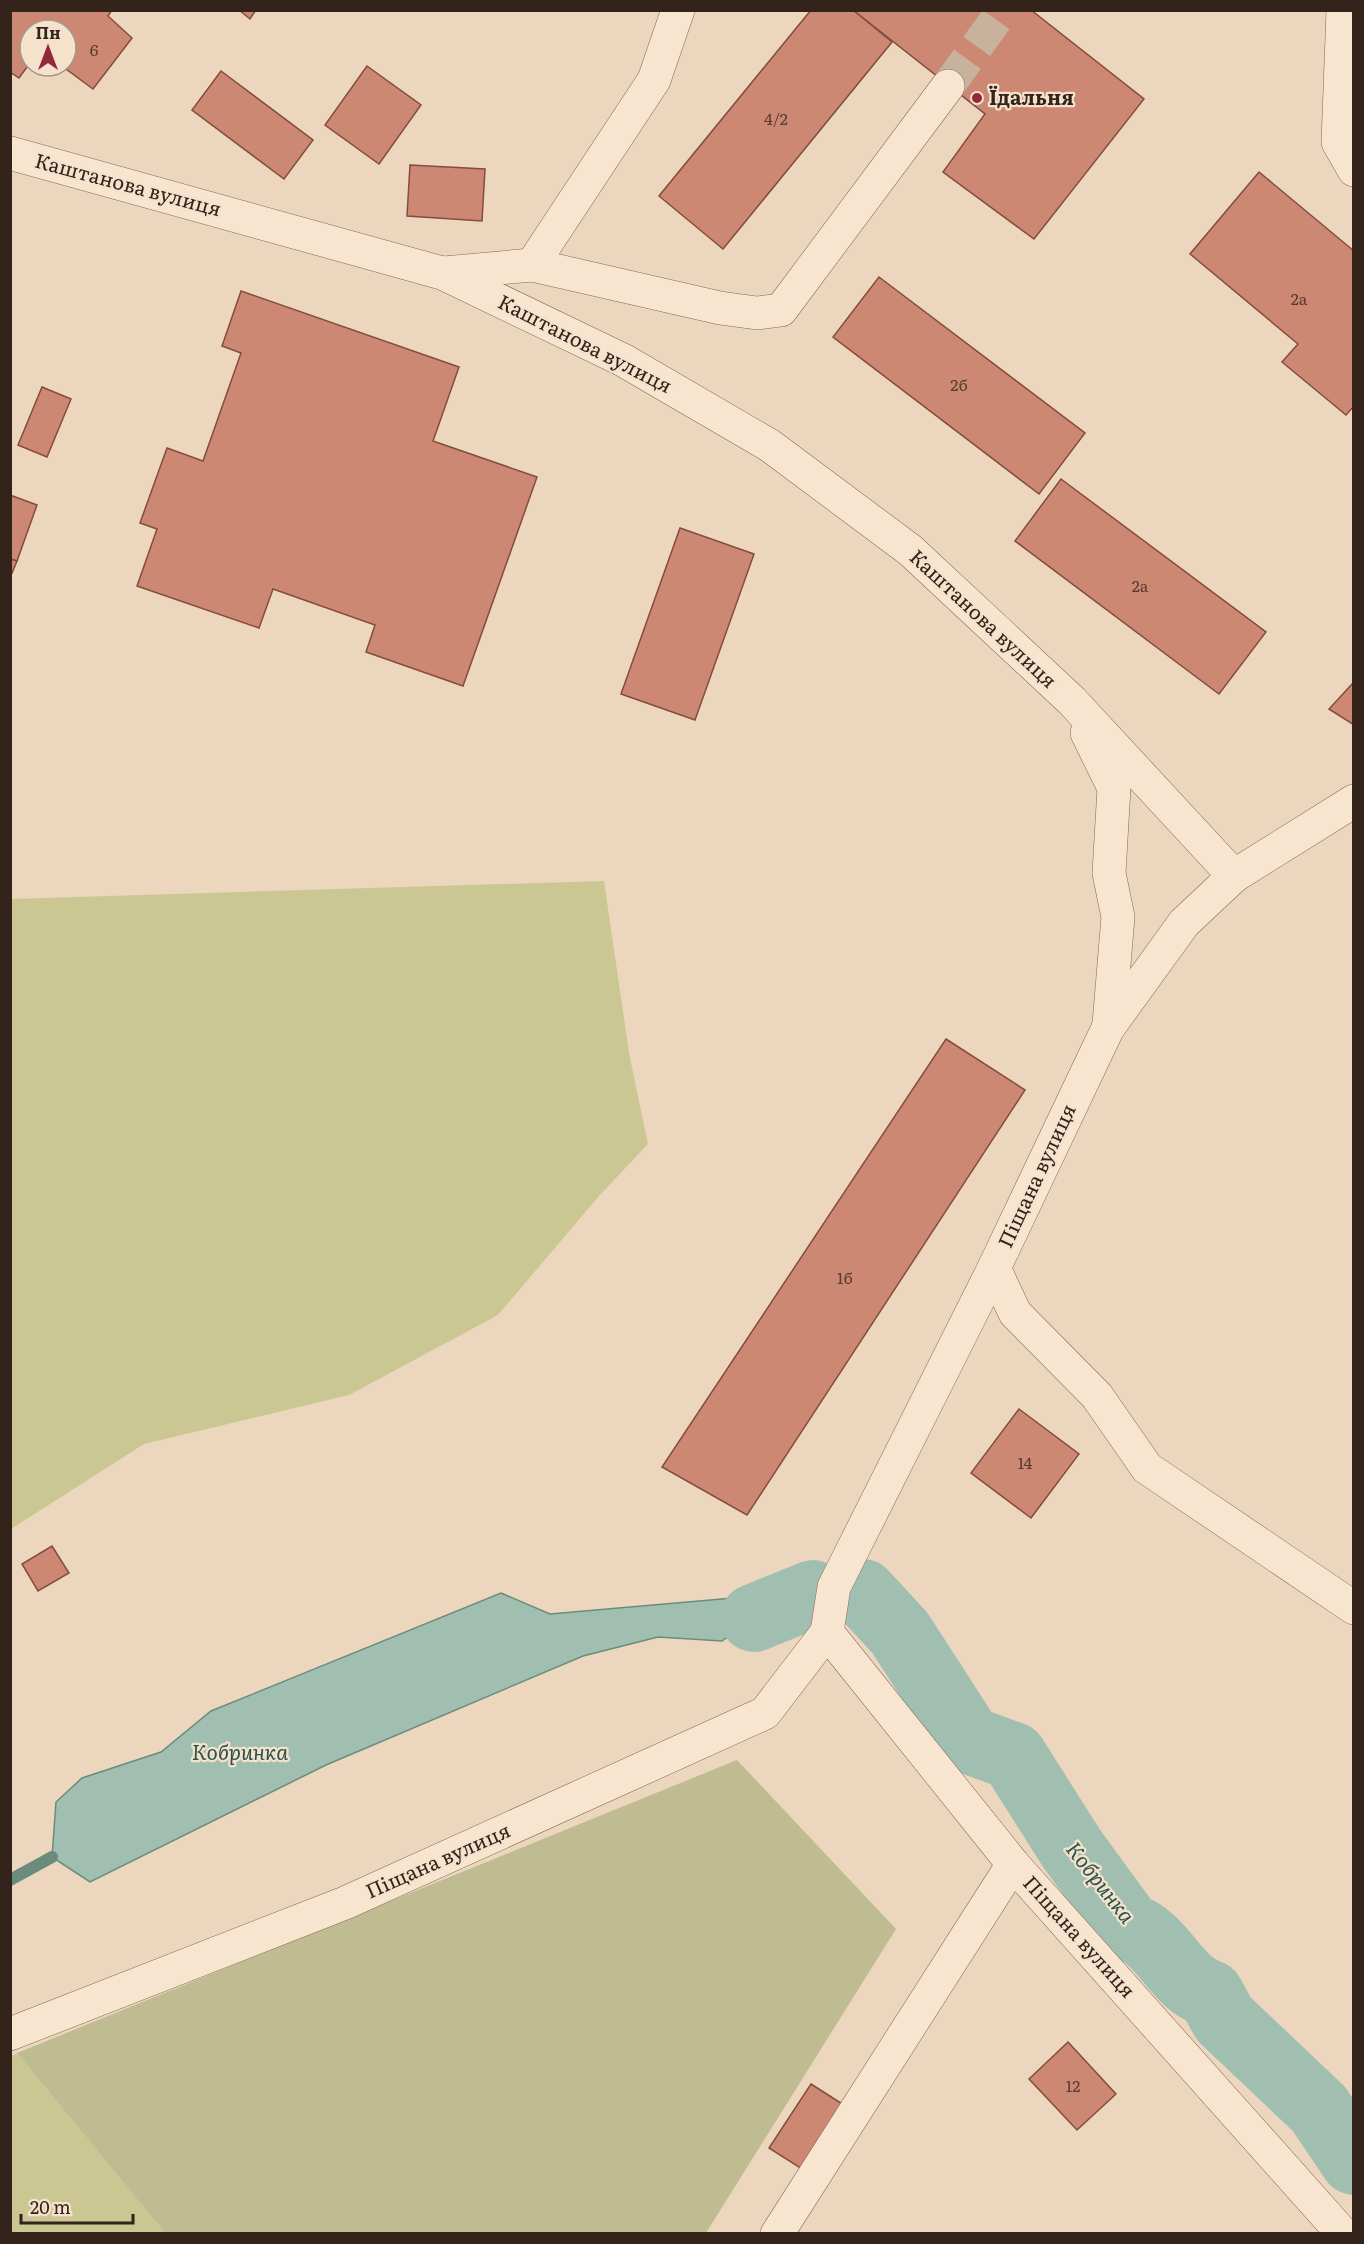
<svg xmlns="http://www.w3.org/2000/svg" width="1364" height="2244" font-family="Literata,serif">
<rect width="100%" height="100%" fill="#edd6be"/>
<g fill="#cbc792">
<path d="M604,881L629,1053L648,1144L599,1196L498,1315L349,1395L144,1444L11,1529V899Z"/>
<path d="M17,2053L165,2233L11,2234L10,2057Z"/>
</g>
<path fill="#bfbc92" d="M737,1760L896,1929L706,2233H165L17,2053Z"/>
<path fill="#a1bfb0" stroke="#698c7d" stroke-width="1.5" d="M501,1593L550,1614L733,1598L754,1618L722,1641L658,1637L583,1656L326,1765L90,1882L52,1857L56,1802L82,1778L161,1752L211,1711Z"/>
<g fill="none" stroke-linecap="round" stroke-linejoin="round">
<path stroke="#698c7d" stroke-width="12" d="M10,1880L52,1857"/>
<g stroke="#a1bfb0" stroke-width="68">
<path d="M863,1593L900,1633L969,1740L1013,1756L1072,1849L1129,1927C1164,1938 1175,1983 1210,1994L1224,2019L1319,2109L1354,2161"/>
<path d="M754,1618L813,1594"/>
</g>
</g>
<g fill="#cc8873" stroke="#844c3d" stroke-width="1.5">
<path d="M10,10H112L108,16L132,38L93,89L62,66H66V30H30V63L19,78L10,72Z"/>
<path d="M239,10H256L250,19Z"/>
<path d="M811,10H853L892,42L723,249L659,196Z"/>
<path d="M853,10H1031L1144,99L1034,239L943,172L985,114Z"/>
<path d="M367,66L421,105L379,164L325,125Z"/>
<path d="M221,71L313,140L284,179L192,110Z"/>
<path d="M410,165L485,169L482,221L407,216Z"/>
<path d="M1259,172L1354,251V406L1346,415L1282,362L1298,344L1190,254Z"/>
<path d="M879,277L1085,433L1039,494L833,337Z"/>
<path d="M241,291L459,367L433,441L537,477L463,686L366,652L375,625L273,589L259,628L137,586L157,529L140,523L167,448L203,461L241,353L222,346Z"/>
<path d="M42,387L71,399L47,457L18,445Z"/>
<path d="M1061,479L1266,632L1219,694L1015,541Z"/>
<path d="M10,495L37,505L17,561L10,559Z"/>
<path d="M680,528L754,554L695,720L621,694Z"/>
<path d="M10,559L17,561L10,578Z"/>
<path d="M1354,682V725L1329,709Z"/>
<path d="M946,1039L1025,1090L747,1515L662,1467Z"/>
<path d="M1019,1409L1079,1454L1031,1518L971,1473Z"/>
<path d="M52,1546L69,1573L38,1591L22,1564Z"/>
<path d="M1068,2042L1116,2094L1077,2130L1029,2079Z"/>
<path d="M811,2084L844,2105L802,2169L769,2148Z"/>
</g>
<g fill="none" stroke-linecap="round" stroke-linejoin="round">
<path stroke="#c8b29d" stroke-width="33" stroke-dasharray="33 16" stroke-linecap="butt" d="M948,86L1003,10"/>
<g stroke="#856757" stroke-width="34">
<g id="minor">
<path d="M1343,10L1338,142L1354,170"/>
<path d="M10,153L442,273L623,360L769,445L910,550L1072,701L1234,876"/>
<path d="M532,265L654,80L678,10"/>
<path d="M444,273L532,265L720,308L757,313L781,310L948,86"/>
<path d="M1087,733L1114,788L1109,873L1118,917L1109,1024"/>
<path d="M994,1268L1015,1313L1097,1396L1147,1468L1354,1608"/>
<path d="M10,2034L345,1903L765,1713L827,1632"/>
<path d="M777,2234L1013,1864"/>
<path d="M1343,2234L1013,1864L827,1632L834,1587L994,1268L1108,1028L1184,923L1234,876L1354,801"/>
</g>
</g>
<use href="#minor" stroke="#f8e5d0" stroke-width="33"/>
</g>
<circle fill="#94273c" stroke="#f5e2cd" stroke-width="2" cx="977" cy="98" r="6"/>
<g text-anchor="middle" stroke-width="4.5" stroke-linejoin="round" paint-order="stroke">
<g font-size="16" fill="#5a3c31">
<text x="94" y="56">6</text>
<text x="776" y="125">4/2</text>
<text x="1299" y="305">2а</text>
<text x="959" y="391">2б</text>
<text x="1140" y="592">2а</text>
<text x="845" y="1284">1б</text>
<text x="1025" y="1469">14</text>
<text x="1073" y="2092">12</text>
</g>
<g font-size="20" font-weight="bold" fill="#34231b" stroke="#f5e2cd" text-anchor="start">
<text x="989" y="105">Їдальня</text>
</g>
<g font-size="20" fill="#34231b" stroke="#f5e2cd">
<text transform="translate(128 185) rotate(15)" y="7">Каштанова вулиця</text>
<text transform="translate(585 344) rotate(27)" y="7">Каштанова вулиця</text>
<text transform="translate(983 619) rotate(43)" y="7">Каштанова вулиця</text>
<text transform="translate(1037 1176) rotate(-65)" y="7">Піщана вулиця</text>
<text transform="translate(438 1861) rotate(-24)" y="7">Піщана вулиця</text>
<text transform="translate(1079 1937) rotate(48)" y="7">Піщана вулиця</text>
</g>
<g font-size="21" font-style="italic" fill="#2a544a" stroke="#f5e2cd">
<text x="240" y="1760">Кобринка</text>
<text transform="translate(1100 1883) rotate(52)" y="7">Кобринка</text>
</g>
</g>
<rect width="1364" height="2244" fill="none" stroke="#34231b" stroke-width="24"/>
<g transform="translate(48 48)"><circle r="28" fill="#f5e2cd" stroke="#a89686" stroke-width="1.5"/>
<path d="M0-4.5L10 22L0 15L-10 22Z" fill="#94273c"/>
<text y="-9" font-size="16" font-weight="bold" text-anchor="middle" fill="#34231b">Пн</text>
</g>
<path d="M21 2214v9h112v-9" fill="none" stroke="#34231b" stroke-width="3"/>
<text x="30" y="2214" font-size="18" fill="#34231b" stroke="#f5e2cd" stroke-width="4.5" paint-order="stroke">20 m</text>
</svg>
